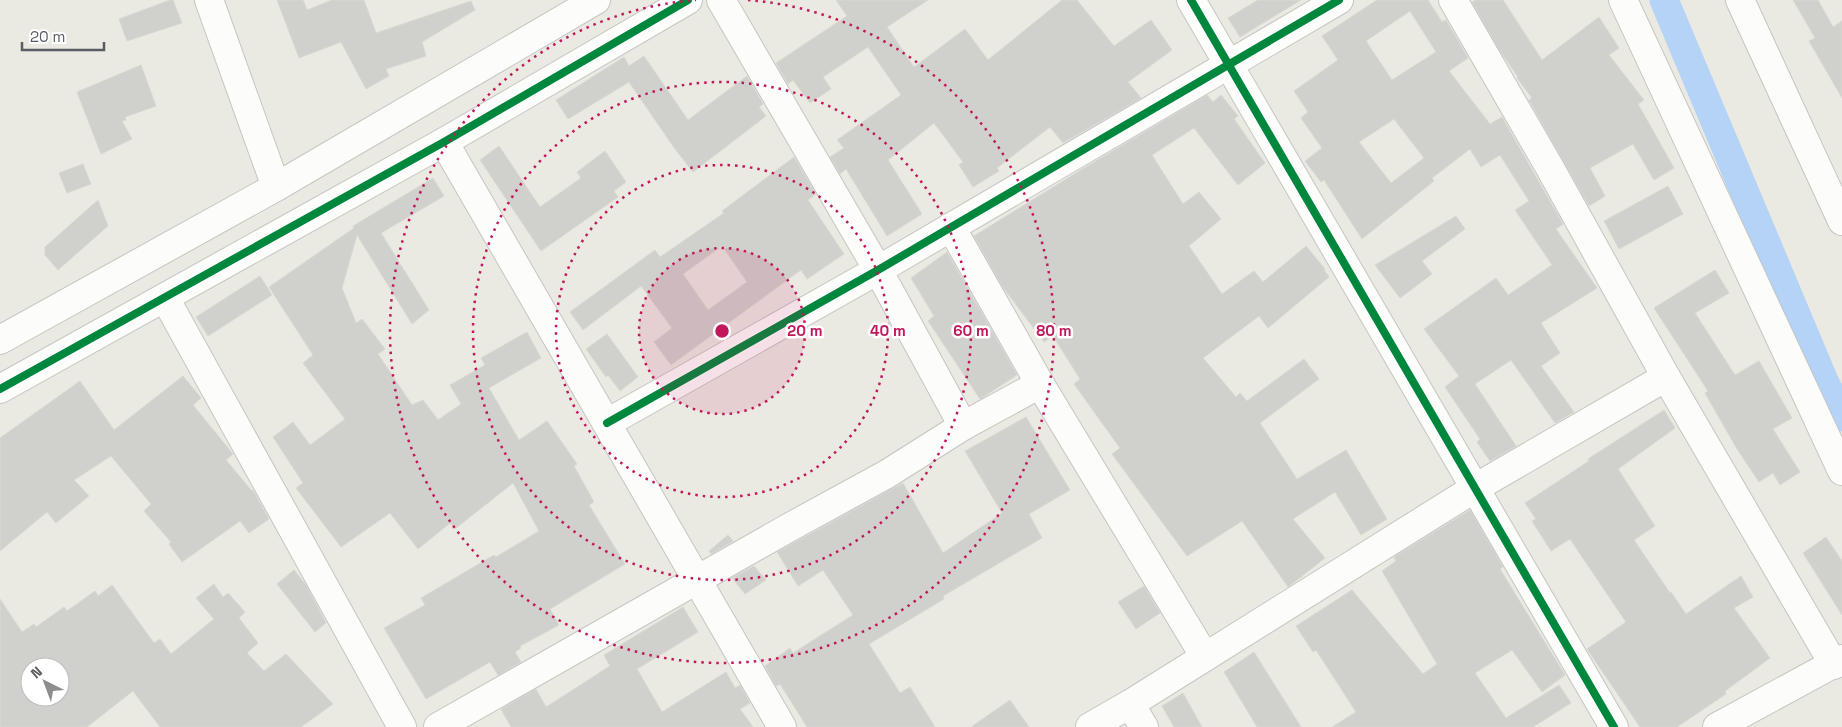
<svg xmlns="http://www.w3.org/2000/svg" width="1842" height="727" font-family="'Space Grotesk',sans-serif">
<rect width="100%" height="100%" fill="#eae9e2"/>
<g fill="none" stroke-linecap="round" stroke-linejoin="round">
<path stroke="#b5d3f6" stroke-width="29" d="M1664,0L1824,381L1842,417"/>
</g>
<g fill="#d0d0cc" stroke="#d9d8d2" fill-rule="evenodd">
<path d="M170,0H173L182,23L127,41L119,19Z"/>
<path d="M277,0H303L307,10L332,0H364L376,33L471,1L475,10L422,42L426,56L386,69L389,76L366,89L341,42L299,58Z"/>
<path d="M836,0H928L887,27L914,67L965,29L988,60L1062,0H1077L1114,46L1151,20L1172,50L1128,82L1141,98L1063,143L1050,127L997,168L999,171L973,187L959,165L963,162L934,123L888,160L922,214L887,236L846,169L840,174L830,157L844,148L837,140L901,95L868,47L823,77L831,89L810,103L793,80L788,84L776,63L847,16Z"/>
<path d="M1258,0H1301L1240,37L1228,18Z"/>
<path d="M1377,0H1428L1442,22L1446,20L1468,58L1449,71L1490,124L1502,117L1563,224L1556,229L1597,288L1541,323L1560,353L1541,366L1574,412L1555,423L1511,360L1475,384L1516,446L1490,461L1477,442L1480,439L1445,387L1459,376L1424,329L1496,278L1508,295L1552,265L1515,210L1529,201L1500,155L1481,167L1470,149L1432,178L1434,181L1362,239L1324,180L1321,182L1305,161L1322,148L1301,118L1308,112L1294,91L1338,60L1322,36ZM1410,11L1436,52L1392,80L1366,41ZM1394,119L1424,158L1391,183L1359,142Z"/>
<path d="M1476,0H1503L1542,60L1599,17L1619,48L1609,55L1644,100L1638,104L1674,168L1654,180L1633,144L1590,168L1605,196L1589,206L1529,100L1532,98L1517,78L1518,77L1498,48L1472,2Z"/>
<path d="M1793,0H1818L1833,27L1842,21V98L1809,41L1815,38Z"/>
<path d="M644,56L688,120L747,76L763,104L759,107L766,116L693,172L675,149L629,82L568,119L556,100L624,57L629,66Z"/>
<path d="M141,65L156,106L125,117L126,120L122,121L132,139L101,154L77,92Z"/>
<path d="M1207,95L1213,102L1221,95L1238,116L1234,119L1265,163L1238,185L1194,128L1152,155L1183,204L1199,192L1221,219L1189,246L1222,294L1254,271L1263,282L1306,246L1325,269L1324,270L1329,277L1268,328L1259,316L1203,358L1236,397L1240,393L1247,401L1304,359L1319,379L1260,423L1297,479L1346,450L1387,519L1361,535L1335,492L1293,519L1325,558L1288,587L1242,521L1187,556L1112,454L1120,448L1074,384L1080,379L1053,336L1044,342L1002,286L974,236L1084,168Z"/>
<path d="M499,146L540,207L581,178L577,172L605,151L626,182L614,191L618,197L541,251L480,160Z"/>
<path d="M794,157L816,194L808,200L844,254L807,279L801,270L671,365L654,342L672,328L641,286L583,330L570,312L655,250L660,257L724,213L722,211ZM722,246L747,282L708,310L683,274Z"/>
<path d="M83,164L91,184L67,193L59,173Z"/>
<path d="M433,178L444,196L381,233L429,310L412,324L357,235L342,288L356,323L362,319L385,349L378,354L412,405L423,400L438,420L461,404L450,385L485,365L481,358L527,332L541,358L489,388L519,440L547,421L577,464L574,466L594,502L589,505L625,564L550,609L559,625L520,646L521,648L515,652L521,662L498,675L490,662L426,699L384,628L425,605L421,598L494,555L496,557L539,531L513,483L455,529L450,523L418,549L390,513L341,547L296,488L303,483L273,437L293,422L310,445L345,419L303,363L313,355L269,287L354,228L353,226Z"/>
<path d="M1668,186L1683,214L1619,249L1604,221Z"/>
<path d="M98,200L108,226L58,270L45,255V247Z"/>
<path d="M1456,216L1465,229L1422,261L1432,274L1400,298L1375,265Z"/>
<path d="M947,252L1017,375L980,399L928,321L934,316L911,278Z"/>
<path d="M1715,270L1729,293L1695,313L1735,375L1759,361L1792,418L1773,429L1800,472L1780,485L1773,473L1759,482L1737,449L1705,393L1708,391L1654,308Z"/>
<path d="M260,276L272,295L208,336L196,317Z"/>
<path d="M607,334L638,377L620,391L608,375L606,377L586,349Z"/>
<path d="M183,376L201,398L193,405L233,454L226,460L252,491L253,490L269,519L249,533L240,521L182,562L169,544L171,542L144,511L151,504L111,456L74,480L89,496L56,523L47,512L0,551V438L80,381L114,430Z"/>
<path d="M1664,410L1675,428L1618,469L1655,526L1634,540L1670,593L1671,592L1686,614L1741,576L1753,597L1734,608L1770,658L1725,691L1726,694L1677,727H1640L1587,649L1626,622L1570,539L1551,551L1532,521L1536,519L1525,503L1589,461L1588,459Z"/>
<path d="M1026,417L1070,490L1029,514L1042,538L943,596L944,599L869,644L900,693L910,687L935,727H807L780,684L776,686L765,666L790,648L793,653L853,615L823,570L798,586L777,552L903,483L943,553L1002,513L965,451Z"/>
<path d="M1470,510L1503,567L1500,569L1565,675L1542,692L1512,650L1475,673L1506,718L1559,685L1571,703L1533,727H1332L1356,712L1316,650L1313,652L1296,626L1352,590L1423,674L1437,664L1382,571L1396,561L1394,557Z"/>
<path d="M728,535L733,541L711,554L709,551Z"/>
<path d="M1826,537L1842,561V615L1803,553Z"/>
<path d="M754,566L766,580L745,594L732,578Z"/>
<path d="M294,570L306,585L326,623L315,632L277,584Z"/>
<path d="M214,584L223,597L228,593L245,612L239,618L258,643L247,653L264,671L286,654L333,704L301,727H160L133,691L87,727H0V599L22,632L34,624L36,627L64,607L67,611L95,591L98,596L112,585L154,643L160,639L171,654L214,619L196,598ZM30,667H60V697H30Z"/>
<path d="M1144,586L1160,613L1136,629L1118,602Z"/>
<path d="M683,607L698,632L637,669L662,712L726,672L735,688L740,685L750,703L740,709L753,727H511L501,709L536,689L546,707L610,666L604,655Z"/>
<path d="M1254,652L1301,727H1257L1224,672Z"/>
<path d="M1183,693L1202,727H1174L1162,706Z"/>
<path d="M1010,700L1029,727H971Z"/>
</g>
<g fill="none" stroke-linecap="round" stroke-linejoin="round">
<g stroke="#c6c5c4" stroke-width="30">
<g id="minor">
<path d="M209,0L276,187"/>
<path d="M721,0L878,270L963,426"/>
<path d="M1191,0L1614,727"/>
<path d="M1453,0L1550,168L1666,377L1834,665"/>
<path d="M1623,0L1842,471"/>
<path d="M1740,0L1842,221"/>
<path d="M951,227L1040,384L1205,657"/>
<path d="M165,298L402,727"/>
<path d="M607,423L878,270L1339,0"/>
<path d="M1130,704L1144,727"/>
<path d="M438,727L790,527L887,474L963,426L1040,384"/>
<path d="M1090,727L1130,704L1475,488L1666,377"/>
<path d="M1717,727L1842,659"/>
</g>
</g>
<g stroke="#c6c5c4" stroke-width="30">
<g id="tertiary">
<path d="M444,142L782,727"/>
<path d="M0,340L276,187L596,0"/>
<path d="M0,389L444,142L688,0"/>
</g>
</g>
<use href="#minor" stroke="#fcfcfb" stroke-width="28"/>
<use href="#tertiary" stroke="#fcfcfb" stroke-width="28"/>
<g stroke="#fff" stroke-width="11">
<g id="cycleway">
<path d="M1191,0L1614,727"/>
<path d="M0,389L444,142L688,0"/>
<path d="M607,423L878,270L1339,0"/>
</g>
</g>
<use href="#cycleway" stroke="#00873e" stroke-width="8"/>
</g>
<circle cx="722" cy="331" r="83" fill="#c2185b" fill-opacity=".12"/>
<g fill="none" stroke="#c2185b" stroke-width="2.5" stroke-dasharray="2.5 5">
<circle cx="722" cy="331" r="83"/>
<circle cx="722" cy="331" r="166"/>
<circle cx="722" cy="331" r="249"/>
<path d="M748 0A332 332 0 1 1 696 0"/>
</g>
<circle cx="722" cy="331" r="8" fill="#c2185b" stroke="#fff" stroke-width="2.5"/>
<g font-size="15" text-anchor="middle" font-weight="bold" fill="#c2185b" stroke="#fff" stroke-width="5" stroke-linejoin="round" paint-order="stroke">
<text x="805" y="336">20 m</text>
<text x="888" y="336">40 m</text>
<text x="971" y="336">60 m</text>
<text x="1054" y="336">80 m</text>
</g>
<g transform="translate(45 682) rotate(318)"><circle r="24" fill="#ffffff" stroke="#bdbec0"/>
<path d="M0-4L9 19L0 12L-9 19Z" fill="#8c8d8f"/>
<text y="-8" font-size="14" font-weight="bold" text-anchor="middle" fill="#595c62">N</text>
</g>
<path d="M22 42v8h82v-8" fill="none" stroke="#595c62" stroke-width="2.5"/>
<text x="30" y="42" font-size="15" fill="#595c62" stroke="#ffffff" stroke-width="4" paint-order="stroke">20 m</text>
</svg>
